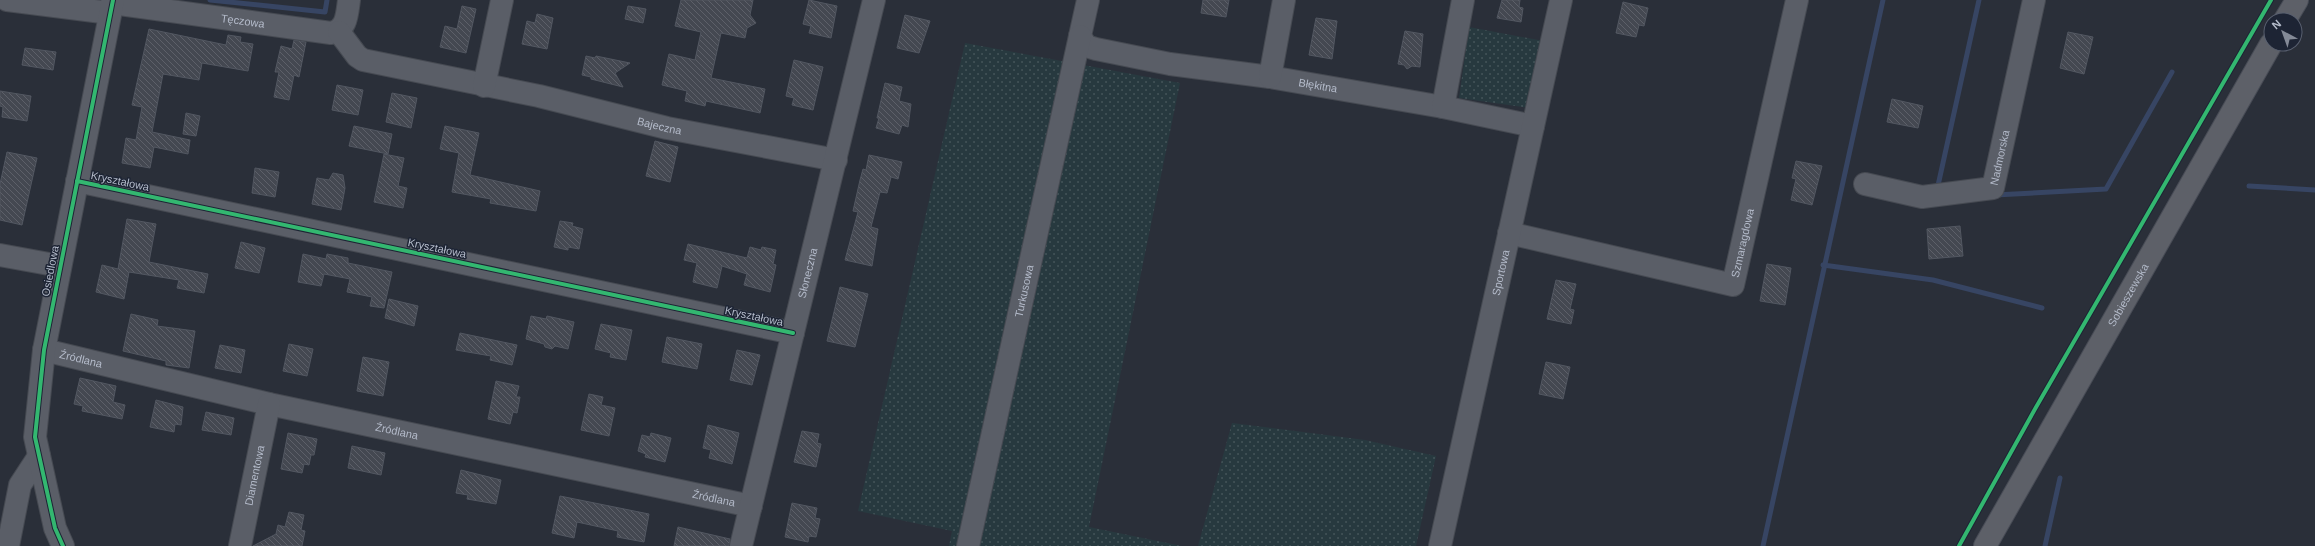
<svg xmlns="http://www.w3.org/2000/svg" width="2315" height="546" font-family="Arial,sans-serif">
<defs>
<pattern id="grass-dots" width="8" height="8" patternUnits="userSpaceOnUse"><rect width="8" height="8" fill="#27393f"/><path d="M2 2h.1M6 6h.1" fill="none" stroke="#445459" stroke-width="1.8" stroke-linecap="round"/></pattern>
<pattern id="building-back-hatch" width="6" height="6" patternUnits="userSpaceOnUse"><rect width="6" height="6" fill="#444851"/><path d="M-1 5l2 2M0 0l6 6M5-1l2 2" fill="none" stroke="#5d6069"/></pattern>
</defs>
<rect width="100%" height="100%" fill="#2a2f39"/>
<g fill="url(#grass-dots)">
<path d="M1469,27L1544,41L1529,108L1459,98Z"/>
<path d="M965,43L1180,83L1089,527L1182,546H949L952,531L858,511Z"/>
<path d="M1232,423L1365,440L1436,456L1416,546H1198Z"/>
</g>
<g fill="none" stroke-linecap="round" stroke-linejoin="round">
<g stroke="#374563" stroke-width="5">
<path d="M210,0L325,12L327,0"/>
<path d="M2249,186L2315,190"/>
<path d="M1937,190L1979,0"/>
<path d="M1995,195L2106,189L2172,72"/>
<path d="M1823,265L1933,280L2042,308"/>
<path d="M1763,546L1883,0"/>
<path d="M2045,546L2060,478"/>
</g>
</g>
<g fill="url(#building-back-hatch)" stroke="#525761">
<path d="M681,0H753L750,15L756,23L747,28L745,38L721,33L711,78L765,89L760,113L706,101L705,106L685,101L687,91L662,85L669,54L695,60L701,32L675,26Z"/>
<path d="M809,0L837,6L831,38L809,33L811,26L803,24Z"/>
<path d="M1203,0H1229L1226,17L1201,13Z"/>
<path d="M1502,0H1520L1519,7L1523,8L1521,22L1497,18Z"/>
<path d="M1623,2L1648,8L1644,26L1639,25L1636,37L1616,33Z"/>
<path d="M462,6L476,9L466,53L440,47L445,26L457,29Z"/>
<path d="M628,6L646,9L643,23L625,19Z"/>
<path d="M537,14L553,18L547,49L522,44L527,21L535,23Z"/>
<path d="M905,15L930,21L919,53L897,48Z"/>
<path d="M1316,18L1337,21L1332,59L1309,55Z"/>
<path d="M149,29L226,45L228,35L241,37L240,42L253,44L248,71L202,63L199,80L163,74L152,132L190,140L188,154L154,147L150,168L122,163L126,138L136,140L142,107L132,105Z"/>
<path d="M1405,31L1423,34L1420,67L1412,66L1407,69L1404,65L1398,64Z"/>
<path d="M2068,32L2093,37L2084,74L2060,68Z"/>
<path d="M294,40L306,42L299,77L294,75L289,100L274,97L279,72H275L281,46L292,49Z"/>
<path d="M25,48L56,52L53,70L22,65Z"/>
<path d="M586,56L595,58L596,56L630,63L615,73L623,87L591,79V77L582,75Z"/>
<path d="M794,60L823,67L813,110L792,105L794,98L786,96Z"/>
<path d="M885,83L902,87L899,101L911,104L908,127L902,125L899,134L876,128L879,118H877Z"/>
<path d="M337,85L363,90L358,115L332,110Z"/>
<path d="M0,91L31,96L27,121L2,117L3,107L0,106Z"/>
<path d="M392,93L417,98L411,128L386,122Z"/>
<path d="M1892,99L1923,106L1918,128L1887,122Z"/>
<path d="M186,113L200,116L196,136L183,134Z"/>
<path d="M354,126L392,134L388,154L349,146Z"/>
<path d="M445,126L479,133L470,175L540,191L536,211L490,203L491,199L452,192L459,153L440,149Z"/>
<path d="M655,141L678,147L670,182L646,176Z"/>
<path d="M7,152L37,158L22,225L0,220V184Z"/>
<path d="M384,154L404,158L398,186L407,188L403,208L374,202Z"/>
<path d="M869,155L902,162L898,179L891,177L887,193L880,192L871,227L878,229L872,266L845,260L858,212L853,211L860,180L863,169L866,170Z"/>
<path d="M1796,161L1822,166L1812,205L1791,200L1796,179L1792,178Z"/>
<path d="M255,168L279,172L275,197L252,193Z"/>
<path d="M333,173L343,175L345,188L341,210L312,204L317,178L329,180Z"/>
<path d="M127,219L156,224L149,262L208,274L204,293L177,288L179,280L129,272L124,299L96,292L102,265L118,269Z"/>
<path d="M560,221L573,223L572,226L583,229L579,249L568,247V250L554,247Z"/>
<path d="M1960,226L1963,256L1929,259L1927,229Z"/>
<path d="M241,242L265,248L259,273L235,268Z"/>
<path d="M688,244L747,258L750,247L761,250L762,247L776,250L773,264L776,265L770,292L744,285L747,274L722,266L717,288L693,282L697,263L684,260Z"/>
<path d="M303,254L326,259L327,254L348,258V263L392,272L384,308L370,306L372,297L347,292L350,279L324,274L321,286L298,282Z"/>
<path d="M1767,264L1791,268L1785,305L1760,301Z"/>
<path d="M1556,280L1576,284L1570,309L1574,310L1571,324L1547,319Z"/>
<path d="M840,287L868,294L855,347L827,341Z"/>
<path d="M389,299L418,306L414,326L385,318Z"/>
<path d="M131,314L158,320L157,326L195,331L189,368L166,365V361L123,351Z"/>
<path d="M531,316L546,319L547,316L574,322L568,349L555,346L552,349L545,347L544,344L526,339Z"/>
<path d="M601,324L632,330L626,360L610,357L611,353L595,349Z"/>
<path d="M460,333L517,345L512,365L490,360L491,356L456,350Z"/>
<path d="M667,337L702,344L697,369L662,362Z"/>
<path d="M289,344L313,349L307,376L283,371Z"/>
<path d="M220,345L245,350L241,373L215,368Z"/>
<path d="M737,350L760,355L752,385L730,380Z"/>
<path d="M363,357L389,362L383,396L357,391Z"/>
<path d="M1546,362L1570,367L1563,399L1539,394Z"/>
<path d="M80,378L116,386L113,402L125,405L122,419L82,411L83,406L74,404Z"/>
<path d="M496,381L519,386L516,397H520L517,413L513,412L510,424L488,419Z"/>
<path d="M589,394L603,397L601,405L615,408L609,436L581,430Z"/>
<path d="M156,400L183,407L181,425L175,424L174,432L150,427Z"/>
<path d="M206,412L234,418L231,435L202,430Z"/>
<path d="M708,425L739,433L732,464L709,458L711,450L703,448Z"/>
<path d="M802,431L819,434L817,443L821,444L816,467L794,462Z"/>
<path d="M288,433L317,439L314,455H311L309,465L304,464L302,473L281,469Z"/>
<path d="M651,433L671,438L665,462L645,457L646,454L638,451L642,435L650,437Z"/>
<path d="M352,446L385,453L381,475L348,468Z"/>
<path d="M461,470L501,480L496,504L467,499L468,495L456,493Z"/>
<path d="M560,496L649,514L644,542L617,537L618,531L577,522L574,538L552,533Z"/>
<path d="M792,503L817,508L815,518L820,519L816,537L809,536L808,542L785,537Z"/>
<path d="M289,512L304,515L301,530L305,531L302,546H253L276,534L278,525L285,527Z"/>
<path d="M678,527L730,539L729,546H674Z"/>
</g>
<g fill="none" stroke-linecap="round" stroke-linejoin="round">
<g stroke="#464a52" stroke-width="24">
<g id="minor">
<path d="M7,0L110,13"/>
<path id="s1" d="M1088,0L1080,36L1086,46L1096,49L1170,64L1270,77L1443,107"/>
<path d="M1463,0L1443,107L1533,126"/>
<path id="s2" d="M112,3L331,33C347,30 347,14 349,0"/>
<path id="s3" d="M339,32L357,56L363,60L539,96L667,128L836,160"/>
<path d="M1270,77L1284,0"/>
<path d="M484,86L502,0"/>
<path d="M77,181L793,333"/>
<path id="s4" d="M1865,184L1922,197L1993,188L2034,0"/>
<path id="s5" d="M1509,233L1733,285L1797,0"/>
<path d="M0,255L60,266"/>
<path id="s6" d="M44,350L269,404L751,506"/>
<path d="M8,546L20,485L39,456"/>
<path d="M63,546L55,528L35,437L44,350L113,0"/>
<path id="s7" d="M240,546L269,404"/>
<path id="s8" d="M741,546L874,0"/>
<path id="s9" d="M968,546L1080,36"/>
<path id="s10" d="M1440,546L1561,0"/>
</g>
</g>
<g stroke="#484c56" stroke-width="24">
<g id="major">
<path d="M2285,20L2297,0"/>
<path id="s11" d="M1985,546L2271,44"/>
</g>
</g>
<use href="#minor" stroke="#5a5e67" stroke-width="22"/>
<use href="#major" stroke="#5d6068" stroke-width="22"/>
<g stroke="#1d2434" stroke-width="6">
<g id="cycleway">
<path d="M77,181L793,333"/>
<path d="M63,546L55,528L35,437L44,350L113,0"/>
<path d="M1959,546L2035,409L2271,0"/>
</g>
</g>
<use href="#cycleway" stroke="#33b770" stroke-width="4"/>
</g>
<g text-anchor="middle" stroke-width="3" stroke-linejoin="round" paint-order="stroke">
<g font-size="11" fill="#b4bbca" stroke="#1d2434">
<text dy="4" stroke="none"><textPath href="#s2" startOffset="132">Tęczowa</textPath></text>
<text dy="4" stroke="none"><textPath href="#s1" startOffset="284">Błękitna</textPath></text>
<text dy="4" stroke="none"><textPath href="#s3" startOffset="341">Bajeczna</textPath></text>
<text dy="4" stroke="none"><textPath href="#s4" startOffset="161">Nadmorska</textPath></text>
<text transform="translate(120 181) rotate(12)" y="4">Kryształowa</text>
<text dy="4" stroke="none"><textPath href="#s5" startOffset="273">Szmaragdowa</textPath></text>
<text transform="translate(437 248) rotate(12)" y="4">Kryształowa</text>
<text transform="translate(50 271) rotate(-79)" y="4">Osiedlowa</text>
<text dy="4" stroke="none"><textPath href="#s8" startOffset="281">Słoneczna</textPath></text>
<text dy="4" stroke="none"><textPath href="#s10" startOffset="280">Sportowa</textPath></text>
<text dy="4" stroke="none"><textPath href="#s9" startOffset="261">Turkusowa</textPath></text>
<text dy="4" stroke="none"><textPath href="#s11" startOffset="289">Sobieszewska</textPath></text>
<text transform="translate(754 316) rotate(12)" y="4">Kryształowa</text>
<text dy="4" stroke="none"><textPath href="#s6" startOffset="38">Źródlana</textPath></text>
<text dy="4" stroke="none"><textPath href="#s6" startOffset="362">Źródlana</textPath></text>
<text dy="4" stroke="none"><textPath href="#s7" startOffset="72">Diamentowa</textPath></text>
<text dy="4" stroke="none"><textPath href="#s6" startOffset="686">Źródlana</textPath></text>
</g>
</g>
<g transform="translate(2283 32) rotate(319)"><circle r="19" fill="#1d2434" stroke="#596070"/>
<path d="M0-3L7 15L0 10L-7 15Z" fill="#848a97"/>
<text y="-6" font-size="11" font-weight="bold" text-anchor="middle" fill="#b4bbca">N</text>
</g>
</svg>
